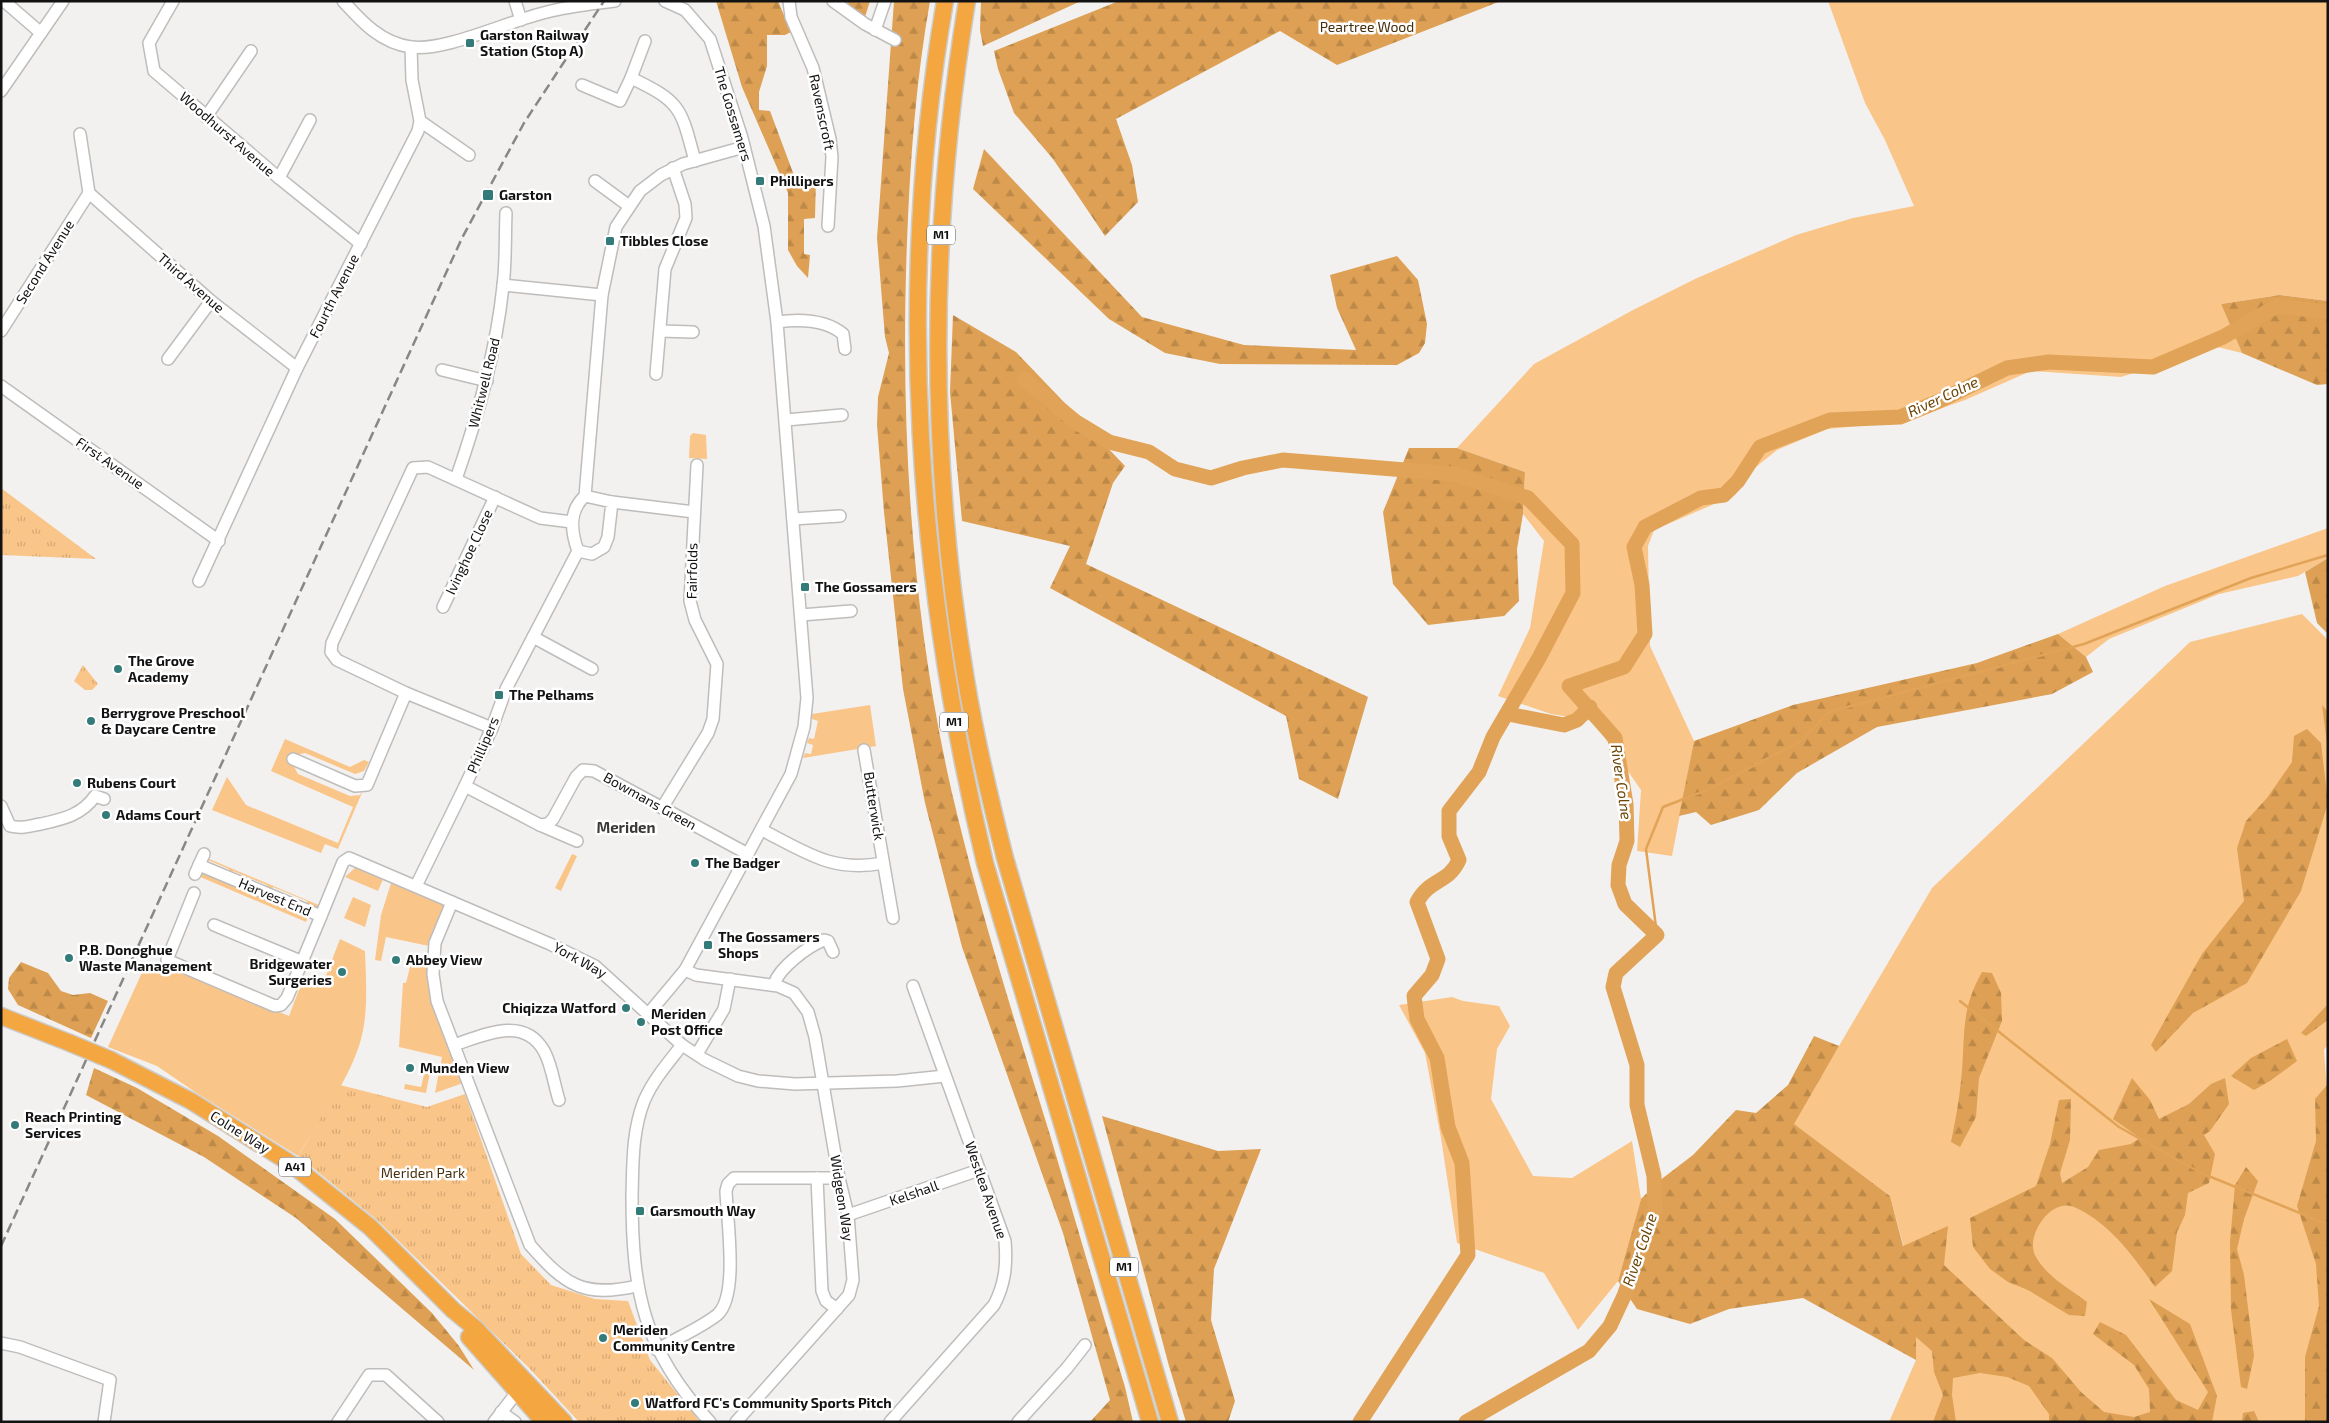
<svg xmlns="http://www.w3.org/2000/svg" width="2329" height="1423" font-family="'Exo 2',sans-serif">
<defs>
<pattern id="forest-firs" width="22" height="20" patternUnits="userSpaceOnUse" patternTransform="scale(1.25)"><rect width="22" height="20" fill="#dda054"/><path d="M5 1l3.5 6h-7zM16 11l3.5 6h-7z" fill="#bd8948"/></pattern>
<pattern id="park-tufts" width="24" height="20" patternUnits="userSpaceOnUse" patternTransform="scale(1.25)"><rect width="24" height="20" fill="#fac588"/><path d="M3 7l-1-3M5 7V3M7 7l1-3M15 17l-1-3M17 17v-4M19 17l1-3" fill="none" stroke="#d5a874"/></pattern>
</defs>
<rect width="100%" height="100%" fill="#f3f1ef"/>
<g fill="#fac588">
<path d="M1828,1H2328V301L2280,295L2221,304L2242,353L2217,347L2121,377L2031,371L1965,400L1902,422L1827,429L1777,450L1751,471L1735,495L1654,530L1648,546L1650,646L1694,741L1672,856L1637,851L1641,790L1593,721L1551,714L1498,696L1530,628L1544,541L1523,514L1525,472L1457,448L1534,364L1633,310L1695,279L1796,235L1853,218L1914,206L1885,140L1865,103Z"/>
<path d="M693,433L706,435L707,459L689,458L690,436Z"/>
<path d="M2328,528V558L2298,576L2219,594L2109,639L2086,657L2058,634L2165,586Z"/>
<path d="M2302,614L2328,640V1044L2324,1050L2328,1106L2327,1422H1889L1916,1360V1292L1890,1196L1793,1124L1932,888L2190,642Z"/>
<path d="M870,705L876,746L803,758L805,753L811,754L813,745L807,743L809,738L814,739L818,721L812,719V714Z"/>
<path d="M285,739L350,767L364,760L369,762L364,771L355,774L305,753L296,755L292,763L298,774L350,796L360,795L364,788L338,849L325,844L321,853L212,810L227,777L246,805L338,843L353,807L271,771Z"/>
<path d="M572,854L577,856L561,891L555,888Z"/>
<path d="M207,858L321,906L314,909L306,906L307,901L273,887L271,892L265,889L267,885L233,871L231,875L227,873L229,869L208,860L206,865Z"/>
<path d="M357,866L384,877L378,891L345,877Z"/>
<path d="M201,870L309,915L306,922L198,876Z"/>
<path d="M392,880L444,905V911L429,946L386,937L381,961L375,960L381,915Z"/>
<path d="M353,897L371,905L365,927L344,918Z"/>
<path d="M340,939L365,951C366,981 369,1016 359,1046C346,1085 318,1121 298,1156L198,1094L157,1066L108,1047L145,966L165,973L169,966L289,1016L303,979L322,986Z"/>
<path d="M412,959L428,962L463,1083L435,1093L442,1057L399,1047L403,983H406Z"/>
<path d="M1452,997L1463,1001L1499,1006L1510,1026L1497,1049L1491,1099L1533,1176L1572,1178L1632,1141L1641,1199L1618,1281L1578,1330L1544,1273L1457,1243L1441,1138L1425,1053L1399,1005Z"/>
<path d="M426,1066L431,1067L426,1093L404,1089L405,1084L421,1087Z"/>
</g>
<g fill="url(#forest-firs)">
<path d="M716,1H778L791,32L785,35H767V66L759,92V110L770,111L795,178H816L815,218L804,219V254L810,255L808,278L797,266L788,250V193L742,87Z"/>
<path d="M847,1H870L865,17L849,5Z"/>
<path d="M894,1H930C916,80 910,161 907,242C900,425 911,614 952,793C979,908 1015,1022 1050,1135C1075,1219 1099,1303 1125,1387L1133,1422H1090L1110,1400L1063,1233L962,947L925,803L903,689L884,512L877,425L878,397L889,353L885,337L877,238Z"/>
<path d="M981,1H1081L983,46L980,30Z"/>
<path d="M1119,1H1501L1337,65L1280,31L1116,119L1132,165L1138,202L1105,236L1053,159L1014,113L998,69L994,51Z"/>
<path d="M984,149L1142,317L1244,345L1356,350L1337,308L1330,275L1397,256L1418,280L1427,324L1425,343L1419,353L1397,365L1220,364L1165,353L1109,319L973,189Z"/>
<path d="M2280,295L2328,301V384L2317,385L2242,353L2221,304Z"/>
<path d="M953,315L1016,352L1125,466L1113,483L1086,564L1368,697L1338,799L1299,779L1286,716L1050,588L1070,546L962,521L950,392Z"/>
<path d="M1409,448H1457L1525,472L1523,514L1517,549L1519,601L1504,616L1428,625L1393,584L1383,512Z"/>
<path d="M2328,558V634L2317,623L2305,572Z"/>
<path d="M2058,634L2086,657L2093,672L2052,694L1877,727L1797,773L1759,810L1711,825L1696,812L1679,816L1694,741L1793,705L1977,663Z"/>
<path d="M2322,705L2328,712V751Z"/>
<path d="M2307,729L2321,743L2328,803L2301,891L2247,983L2193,1013L2156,1052L2151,1045L2202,954L2244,901L2237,848L2246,821L2267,798L2292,762L2294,736Z"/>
<path d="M21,962L48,973L61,991L73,995L90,993L108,1001L91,1038L18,1005L8,989L9,978Z"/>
<path d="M1982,972L1992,973L2001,993L2002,1021L1979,1078L1976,1117L1960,1147L1951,1142C1955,1122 1959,1102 1961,1081C1966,1037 1959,1013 1982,972Z"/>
<path d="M2328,1004V1020L2306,1036L2301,1033Z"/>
<path d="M1814,1036L1839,1046L1794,1124L1890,1196L1903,1246L1948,1226L1944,1265L2024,1340L2052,1358L2081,1392L2104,1412L2134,1417L2150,1412L2149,1389L2134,1365L2093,1334L2100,1322L2126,1335L2176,1400L2198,1410L2208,1392L2149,1299L2190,1324L2217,1396L2212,1422H2049V1414L2029,1386L2007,1377L1980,1373L1953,1378L1952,1395L1956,1422H1933L1943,1395L1934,1372L1932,1351L1916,1337V1360L1803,1298L1729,1309L1690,1324L1637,1309L1618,1281L1641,1199L1659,1181L1693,1155L1736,1110L1756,1113L1788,1085Z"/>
<path d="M2287,1039L2297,1061L2270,1081L2254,1090L2231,1076L2251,1058Z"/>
<path d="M94,1068L137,1088L218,1136L335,1219L432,1313L459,1346L474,1370L296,1218L204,1157L86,1095Z"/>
<path d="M2132,1078L2150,1100L2159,1119L2189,1104L2211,1084L2225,1078L2229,1104L2210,1131L2204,1135L2215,1154L2209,1183L2188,1193L2185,1215L2177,1232L2172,1271L2155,1287C2134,1257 2109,1222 2074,1207C2050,1197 2024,1238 2036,1257C2048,1278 2069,1288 2087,1302L2085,1316L2069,1315L2028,1290L2008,1282L1990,1269L1973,1247L1970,1218L2036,1186L2050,1144L2059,1100L2071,1099L2070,1140L2060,1173L2062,1183L2088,1167L2099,1150L2131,1144L2140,1138L2113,1119Z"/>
<path d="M2328,1084V1422H2305V1357L2319,1306L2316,1264L2297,1206L2316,1141L2315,1099Z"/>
<path d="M1102,1116L1218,1151L1261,1149L1214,1269L1211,1320L1235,1401L1228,1422H1186L1169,1366Z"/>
<path d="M2246,1167L2258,1181L2244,1219L2237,1249L2244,1275L2254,1356L2247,1389L2241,1387L2231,1310L2230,1242L2235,1185Z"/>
<path d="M2254,1411L2259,1422H2242L2243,1413Z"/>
</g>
<g fill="url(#park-tufts)">
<path d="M1,488L96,559L1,555Z"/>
<path d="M83,665L98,684L92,690H85L74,681Z"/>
<path d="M340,1085L427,1107L465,1094L521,1254L551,1285L595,1299L628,1301L650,1360L700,1422H579L528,1367L377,1220L298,1156Z"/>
</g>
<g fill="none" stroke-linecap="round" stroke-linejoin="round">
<g stroke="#e1a358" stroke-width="2.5">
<path d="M1657,935L1646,849L1663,807L1707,790L1801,741L1829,712L2084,644L2251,578L2328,555"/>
<path d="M1960,1001L2119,1127L2201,1173L2327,1224"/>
</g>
<g stroke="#e1a358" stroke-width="15">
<path d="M1024,379L1076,422L1109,442L1149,452L1175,469L1211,478L1243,468L1283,460L1454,474L1528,498L1572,544L1573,593L1539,658L1493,737L1479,772L1449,811V836L1459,860C1448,884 1430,878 1417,902L1438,959L1432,975L1414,996L1417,1019L1437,1058L1448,1127L1462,1163L1468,1255L1360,1422"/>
<path d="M1508,714L1564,725L1577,720L1590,707"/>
<path d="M1466,1422L1589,1351L1610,1326L1624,1296L1655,1210L1654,1176L1637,1105V1065L1613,987L1616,973L1657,935L1625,904L1618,885L1619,865L1627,841L1626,804L1615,738L1569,686L1624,667L1645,634L1642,585L1634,547L1645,527L1701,498L1724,495L1738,481L1760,447L1830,420L1900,417L1937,402L2007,368L2049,362L2153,367L2223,337L2277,306L2328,312"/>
</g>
<g stroke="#bfbdbb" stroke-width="14">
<g id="minor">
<path d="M4,1L41,33"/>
<path d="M173,1L149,43L154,71L279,178L361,244"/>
<path d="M343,1C362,22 381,43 411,47C445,52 511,20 547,12C570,6 593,4 615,1"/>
<path d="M515,1L521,20"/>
<path d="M789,1L791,17L813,68L830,139L832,157L828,226"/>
<path d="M833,1L865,24L895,40"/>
<path d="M875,30L885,1"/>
<path d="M631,78C682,102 681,109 695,161"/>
<path d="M582,85L620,101L631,78L645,41"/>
<path d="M1,91L63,1"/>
<path d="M206,117L251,51"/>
<path d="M420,121L469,155"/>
<path d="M80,134L89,193"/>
<path d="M279,178L310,120"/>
<path d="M595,181L629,206"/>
<path d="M89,193L211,301L297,368"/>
<path d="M503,285L602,295"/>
<path d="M777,322C799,319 825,319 843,334L845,349"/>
<path d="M1,331L89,193"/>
<path d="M660,331L693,332"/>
<path d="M168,359L211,301"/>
<path d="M442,370L487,381"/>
<path d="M656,374L665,269L686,218L685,204L673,168"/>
<path d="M1,386L219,541"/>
<path d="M786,420L842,415"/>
<path d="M456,479C478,416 496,353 503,286C506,262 505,237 506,213"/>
<path d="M585,496L602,295L616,227L640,191L661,175L683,164L744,147"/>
<path d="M612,502L694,512"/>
<path d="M793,519L840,516"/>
<path d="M199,581L297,368L418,131L420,121L412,80L411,47"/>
<path d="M443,607L495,497"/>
<path d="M801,615L851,611"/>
<path d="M533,637L592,669"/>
<path d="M492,728L406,693L337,660L331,652L332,643L413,468L428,467L540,518L572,522"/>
<path d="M864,750L893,918"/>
<path d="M293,759L355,786L367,785L406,693"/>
<path d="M465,786L540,825L548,824L553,819L576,777L583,770L594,771L748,854"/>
<path d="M1,806L10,826C22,829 29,826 41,824C63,819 82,815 95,796L104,799"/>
<path d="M662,808L708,733L713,719L717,664L695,620L690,601L697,465"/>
<path d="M540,825L577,841"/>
<path d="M762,830C805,852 833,873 883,863"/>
<path d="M199,865L321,916L343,862L349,858L550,944L595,966L682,1045L705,1060L738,1076L758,1081L795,1084L897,1081L945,1076"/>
<path d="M195,874L204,854"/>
<path d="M416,886L465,786L492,728L506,689L578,551C571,532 568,511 585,496L612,502L608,537L604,547L592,554L578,551"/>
<path d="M194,893L167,960L275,1006L281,1005L287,998L321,916"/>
<path d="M452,902L435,943L433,974L437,1001L530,1245C565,1285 583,1298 637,1286"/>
<path d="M214,925L303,962"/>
<path d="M685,970L696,975L778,986L794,993L808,1012L815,1037L839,1178L848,1215L853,1280L849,1295L736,1422"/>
<path d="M774,984C780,967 807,947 824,940L828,941L833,952"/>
<path d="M649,1013L685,970L791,774L804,727L807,698L777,322L764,226L742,138L710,39L685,10L665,1"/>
<path d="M454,1045C484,1035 524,1015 544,1051C552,1065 554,1085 559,1100"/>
<path d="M682,1045C668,1063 653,1080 644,1101C632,1132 633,1163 632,1195C632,1290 643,1351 710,1422"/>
<path d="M697,1054L724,1009L730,979"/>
<path d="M817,1178L822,1291L826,1301L837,1309"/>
<path d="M848,1215L979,1170"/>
<path d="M1,1343L20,1347L110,1380L104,1422"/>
<path d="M657,1350C676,1338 699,1329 717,1315C739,1297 727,1220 726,1191L728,1184L734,1178H839"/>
<path d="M501,1412L515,1422"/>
<path d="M338,1422L369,1375H386L438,1422"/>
<path d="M494,1422L517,1392"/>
<path d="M890,1422L994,1305C1005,1284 1007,1265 1005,1241L913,986"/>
<path d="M1018,1422L1067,1368L1085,1345"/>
</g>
</g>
<g stroke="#cbcbcb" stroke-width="19">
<g id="highway">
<path d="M945,1C895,291 917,578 985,863L1150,1422"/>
<path d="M967,1C930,226 928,455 966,680C976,740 990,799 1005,858L1170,1422"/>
<path d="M1,1016L70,1043"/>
<path d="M111,1060L191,1101L290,1163L370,1227L453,1310L476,1329L564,1422"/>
<path d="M469,1337L544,1422"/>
</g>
</g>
<use href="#minor" stroke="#fff" stroke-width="11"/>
<use href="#highway" stroke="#f4a740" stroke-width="16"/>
<path stroke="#888786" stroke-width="2.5" stroke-dasharray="10 5" stroke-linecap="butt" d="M1,1246L462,238L524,123L604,1"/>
<g stroke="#cbcbcb" stroke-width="19" stroke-linecap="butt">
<path id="highway-bridge" d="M70,1043L111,1060"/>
</g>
<use href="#highway-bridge" stroke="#f4a740" stroke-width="16"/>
</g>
<g fill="#337b78" stroke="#fff" stroke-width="2">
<rect x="465" y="38" width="10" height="10" rx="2.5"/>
<rect x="755" y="176" width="10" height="10" rx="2.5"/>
<rect x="482" y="189" width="12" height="12" rx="2.5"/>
<rect x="605" y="236" width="10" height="10" rx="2.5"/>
<rect x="800" y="582" width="10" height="10" rx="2.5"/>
<circle cx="118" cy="669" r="5"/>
<rect x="494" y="690" width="10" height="10" rx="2.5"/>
<circle cx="91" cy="721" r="5"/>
<circle cx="77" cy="783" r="5"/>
<circle cx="106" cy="815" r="5"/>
<circle cx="695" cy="863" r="5"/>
<rect x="703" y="940" width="10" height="10" rx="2.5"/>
<circle cx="69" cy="958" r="5"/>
<circle cx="396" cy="960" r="5"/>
<circle cx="342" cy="972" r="5"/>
<circle cx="626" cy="1008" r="5"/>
<circle cx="641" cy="1022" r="5"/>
<circle cx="410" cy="1068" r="5"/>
<circle cx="15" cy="1125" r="5"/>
<rect x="635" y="1206" width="10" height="10" rx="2.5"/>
<circle cx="603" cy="1338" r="5"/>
<circle cx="635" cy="1403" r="5"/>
</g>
<g text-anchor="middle" stroke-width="5" stroke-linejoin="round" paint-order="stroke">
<g fill="#fff" stroke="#5a5959" stroke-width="1">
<rect x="927" y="225.5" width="28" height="19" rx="4"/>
<rect x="940" y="712.5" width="28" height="19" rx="4"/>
<rect x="279" y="1157.5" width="32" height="19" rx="4"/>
<rect x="1110" y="1257.5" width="28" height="19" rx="4"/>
</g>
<g font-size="12" font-weight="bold" fill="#131212">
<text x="941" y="239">M1</text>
<text x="954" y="726">M1</text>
<text x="295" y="1171">A41</text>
<text x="1124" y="1271">M1</text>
</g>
<g font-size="14" fill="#462e0c" stroke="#fff">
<text x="1367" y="32">Peartree Wood</text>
<text x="423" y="1178">Meriden Park</text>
</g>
<g font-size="14" font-weight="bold" fill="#131212" stroke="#fff" text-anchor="start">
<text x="480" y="40">Garston Railway<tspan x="480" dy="16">Station (Stop A)</tspan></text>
<text x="770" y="186">Phillipers</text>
<text x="499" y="200">Garston</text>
<text x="620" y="246">Tibbles Close</text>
<text x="815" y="592">The Gossamers</text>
<text x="128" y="666">The Grove<tspan x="128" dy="16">Academy</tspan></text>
<text x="509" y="700">The Pelhams</text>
<text x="101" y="718">Berrygrove Preschool<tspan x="101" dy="16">&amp; Daycare Centre</tspan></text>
<text x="87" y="788">Rubens Court</text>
<text x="116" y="820">Adams Court</text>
<text x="705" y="868">The Badger</text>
<text x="718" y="942">The Gossamers<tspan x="718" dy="16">Shops</tspan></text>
<text x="79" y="955">P.B. Donoghue<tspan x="79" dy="16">Waste Management</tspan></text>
<text x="406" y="965">Abbey View</text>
<text x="332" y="969" text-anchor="end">Bridgewater<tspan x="332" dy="16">Surgeries</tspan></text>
<text x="616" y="1013" text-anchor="end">Chiqizza Watford</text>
<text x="651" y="1019">Meriden<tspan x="651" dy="16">Post Office</tspan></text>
<text x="420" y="1073">Munden View</text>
<text x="25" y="1122">Reach Printing<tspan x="25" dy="16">Services</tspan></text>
<text x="650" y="1216">Garsmouth Way</text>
<text x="613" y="1335">Meriden<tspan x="613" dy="16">Community Centre</tspan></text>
<text x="645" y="1408">Watford FC's Community Sports Pitch</text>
</g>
<g font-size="14" fill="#131212" stroke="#fff">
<text transform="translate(822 112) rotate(78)" y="5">Ravenscroft</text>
<text transform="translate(733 114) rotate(73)" y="5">The Gossamers</text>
<text transform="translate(227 134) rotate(41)" y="5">Woodhurst Avenue</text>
<text transform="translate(45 262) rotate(-58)" y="5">Second Avenue</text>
<text transform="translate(191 283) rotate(41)" y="5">Third Avenue</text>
<text transform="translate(334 296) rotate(-63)" y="5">Fourth Avenue</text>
<text transform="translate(484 383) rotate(-76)" y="5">Whitwell Road</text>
<text transform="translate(110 463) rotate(35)" y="5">First Avenue</text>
<text transform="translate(469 552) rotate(-65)" y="5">Ivinghoe Close</text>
<text transform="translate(692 571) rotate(-89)" y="5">Fairfolds</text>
<text transform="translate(483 745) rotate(-67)" y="5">Phillipers</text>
<text transform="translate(650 801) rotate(29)" y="5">Bowmans Green</text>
<text transform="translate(874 806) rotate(81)" y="5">Butterwick</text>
<text transform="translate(275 897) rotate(23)" y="5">Harvest End</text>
<text transform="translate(580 960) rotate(29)" y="5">York Way</text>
<text transform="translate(240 1132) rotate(32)" y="5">Colne Way</text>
<text transform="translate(986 1190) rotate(71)" y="5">Westlea Avenue</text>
<text transform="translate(914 1193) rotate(-19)" y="5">Kelshall</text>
<text transform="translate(842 1198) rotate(81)" y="5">Widgeon Way</text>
</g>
<g font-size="15" font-style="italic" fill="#6b4304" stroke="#fff">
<text transform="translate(1943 397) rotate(-25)" y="5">River Colne</text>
<text transform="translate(1621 782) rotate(82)" y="5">River Colne</text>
<text transform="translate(1640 1250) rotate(-71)" y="5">River Colne</text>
</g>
<g font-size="15" font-weight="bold" fill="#3b3937" stroke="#fff">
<text x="626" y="833">Meriden</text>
</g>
</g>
<rect width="2329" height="1423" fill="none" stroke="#131212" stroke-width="5"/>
</svg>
